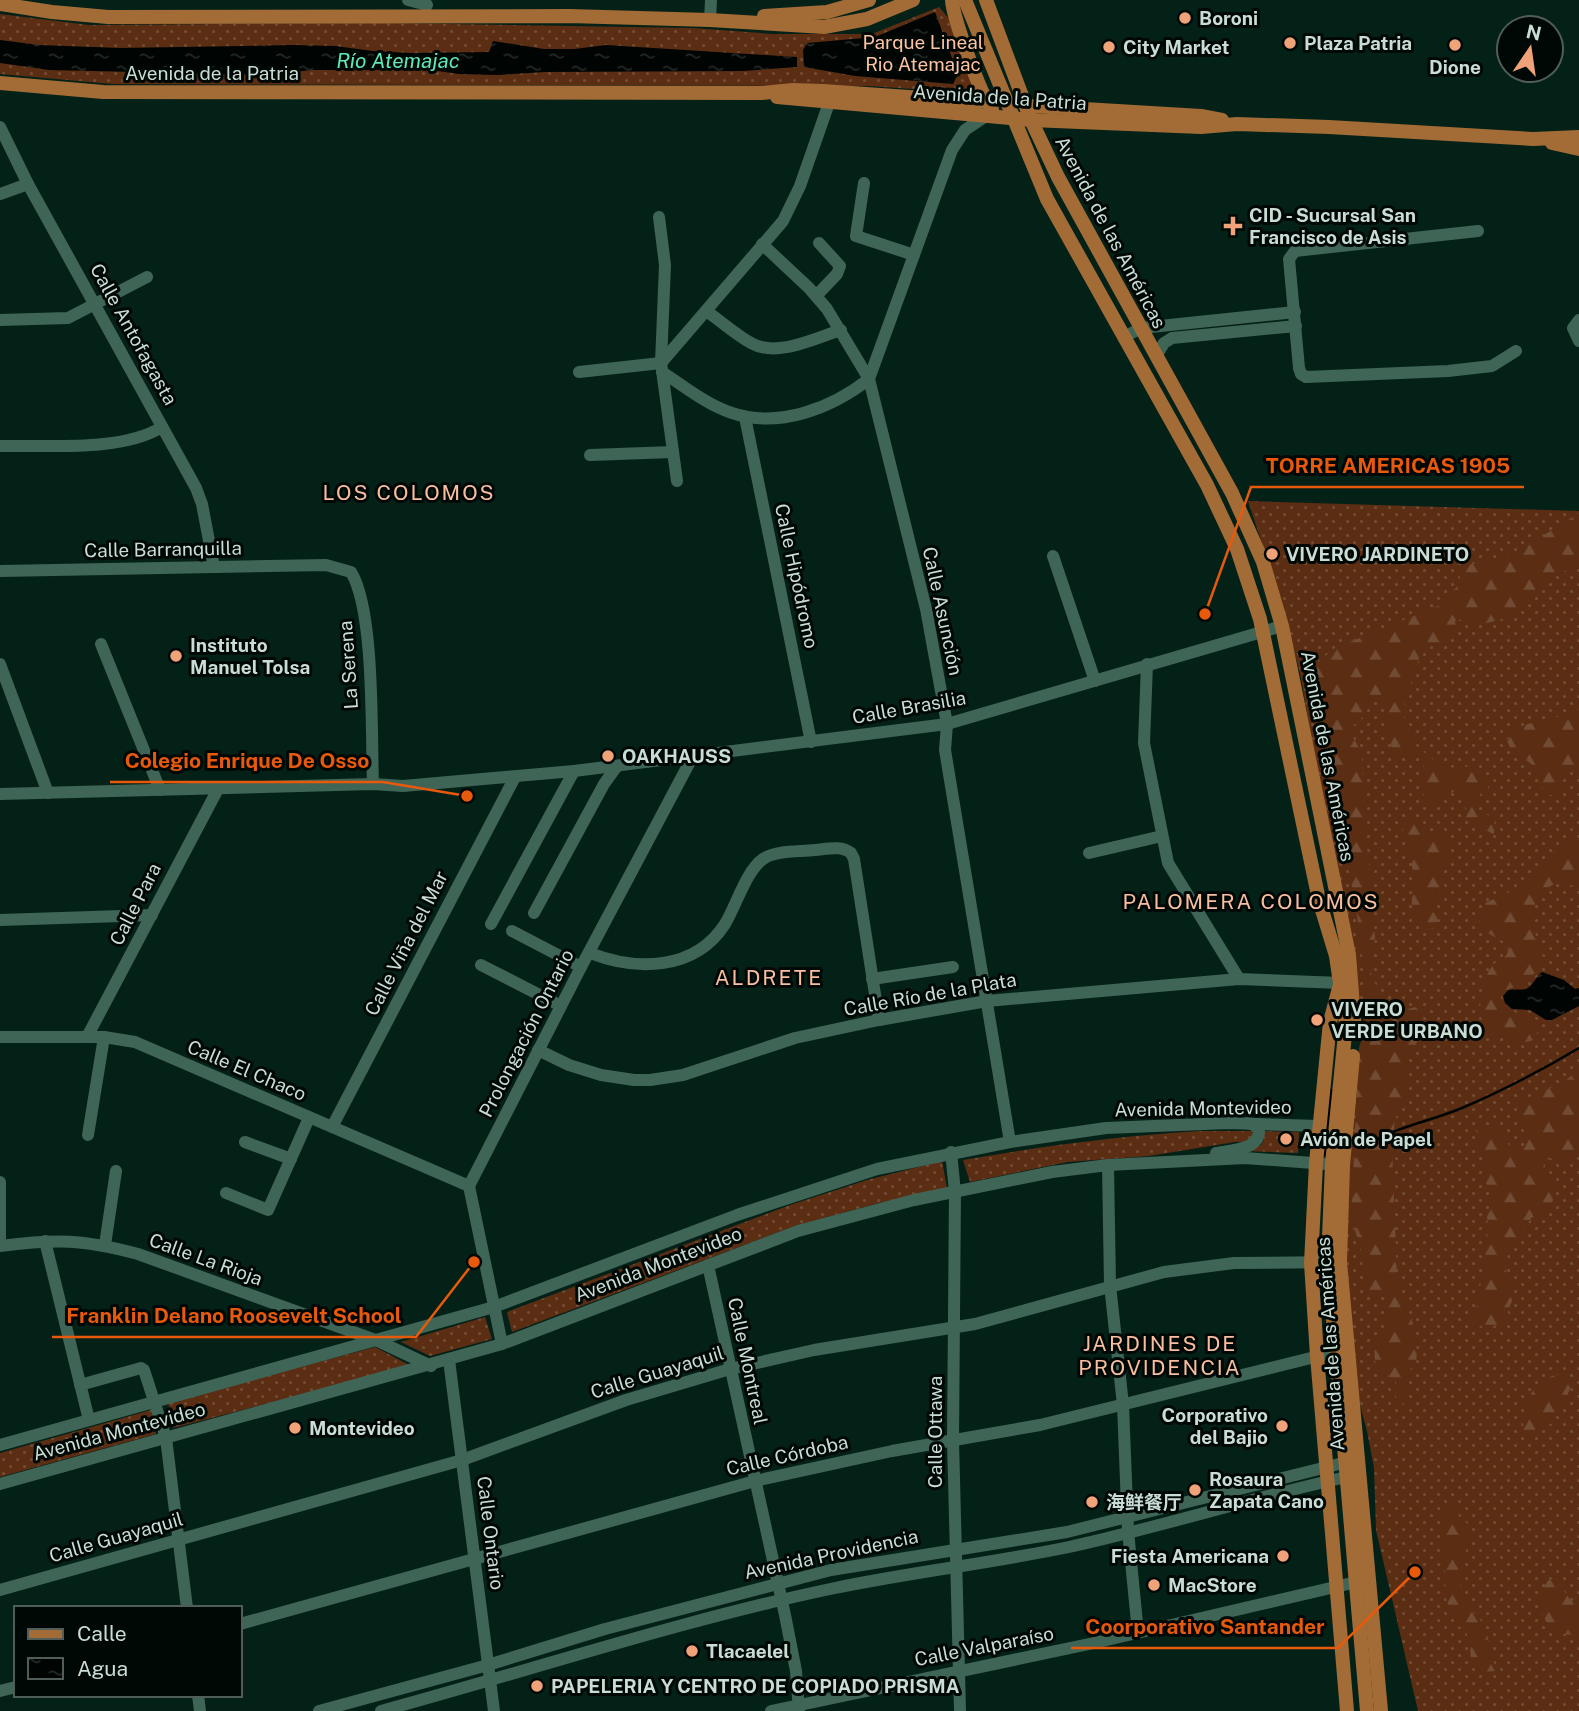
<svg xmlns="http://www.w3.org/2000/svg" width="1579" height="1711" font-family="'Public Sans','Noto Sans SC',sans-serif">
<defs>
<pattern id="grass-dots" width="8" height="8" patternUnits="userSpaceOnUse" patternTransform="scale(1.75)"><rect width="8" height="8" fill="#5b2d12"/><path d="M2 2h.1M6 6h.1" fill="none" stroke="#714b34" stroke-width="1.8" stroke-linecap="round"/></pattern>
<pattern id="forest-firs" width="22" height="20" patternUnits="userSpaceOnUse" patternTransform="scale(1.75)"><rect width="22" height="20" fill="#5b2d12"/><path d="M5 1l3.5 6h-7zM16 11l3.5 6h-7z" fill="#714b34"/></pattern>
<pattern id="water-ripples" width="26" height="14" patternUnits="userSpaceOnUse" patternTransform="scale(1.75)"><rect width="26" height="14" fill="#000503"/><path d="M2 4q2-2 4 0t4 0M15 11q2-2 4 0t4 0" fill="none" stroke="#242927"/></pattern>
</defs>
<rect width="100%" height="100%" fill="#042118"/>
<g fill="url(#grass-dots)">
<path d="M939,7L952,22L975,93L868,86L112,84L0,74V14L89,25L378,23L693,28L773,34H872Z"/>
<path d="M1248,501L1579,511V1711H1418L1376,1530L1374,1468L1367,1431L1335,1313L1348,1165L1364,1022L1354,982L1300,673L1277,588Z"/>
<path d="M1200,1131H1252L1254,1136L1250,1142H1235L1149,1156L1068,1162L970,1182L963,1160C1042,1146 1120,1136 1200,1131Z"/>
<path d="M1263,1131L1299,1132L1298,1153L1244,1151L1261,1145L1264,1139Z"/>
<path d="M942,1161L947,1188L879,1203L795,1226L512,1332L507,1312L790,1205L867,1180Z"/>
<path d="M485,1317L492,1339L430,1356L401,1342Z"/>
<path d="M375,1347L411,1366L173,1428L168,1402Z"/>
<path d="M151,1410L156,1434L0,1477V1453Z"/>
</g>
<g fill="url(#forest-firs)">
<path d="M1579,513V563L1544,583L1531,603L1510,617L1483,624H1473L1463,619L1455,621L1456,631L1425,650L1419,659L1402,711L1414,744L1442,767L1462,768L1475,764L1481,771L1489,790L1480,794L1476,806L1478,811L1495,818L1494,833L1493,834L1466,818V803L1457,792L1443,793L1433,803L1425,806L1421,770L1426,763L1413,753L1396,759L1388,737V706L1382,701H1376L1370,704L1365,715L1353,726L1352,735L1362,754L1364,831L1369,861L1375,937L1371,973L1373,981L1380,989L1384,1004L1387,1006L1385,1010L1394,1013L1415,1007L1420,1011L1423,1032L1409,1056L1406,1098L1395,1119L1392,1147L1397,1277L1413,1324L1417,1352L1416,1362L1412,1366L1405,1384V1405L1396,1398V1382L1388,1375L1376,1371L1373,1337L1389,1331L1385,1296L1371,1293L1363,1279L1362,1254L1351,1217L1359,1048L1369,1015L1357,915L1314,673L1318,662L1335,648L1438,606L1446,595L1456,588L1464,566L1514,554Z"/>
<path d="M1579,709V770L1571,769L1565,773L1559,793L1543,797C1541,789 1545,782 1540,774C1531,758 1514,759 1507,741C1507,741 1511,732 1511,731C1517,724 1568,717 1579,709Z"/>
<path d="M1412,813L1423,826L1424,834L1429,836L1443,835L1449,843V856L1441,874L1440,892L1435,907L1438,918L1437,925L1431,929C1401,918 1416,893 1413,871C1410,855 1405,839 1401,823L1406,815Z"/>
<path d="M1576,838L1579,839V886L1555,884L1544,889L1535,905L1533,928L1541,948L1543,959L1538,969L1524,985L1504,990L1501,998L1504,1008C1516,1015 1531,1013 1541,1024L1534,1040L1522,1043L1487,1034C1476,1015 1479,981 1494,964C1498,960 1505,958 1507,954C1509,949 1507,947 1506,943L1484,931L1479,920L1485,903L1512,891L1528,875L1539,871L1550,855L1565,842Z"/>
<path d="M1579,1069V1152L1566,1163L1560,1164L1552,1158L1544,1161C1544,1170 1549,1173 1552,1182C1555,1189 1553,1208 1548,1214C1544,1219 1537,1217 1532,1217L1508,1252L1506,1271L1513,1289V1299L1508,1310V1320L1500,1326L1482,1325L1477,1329L1473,1327L1472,1320L1478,1302L1488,1231L1487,1213L1495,1194L1484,1181L1487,1161L1477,1142L1476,1129L1485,1125C1503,1131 1502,1134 1511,1148L1518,1151L1526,1146L1523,1123L1516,1103L1564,1082Z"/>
<path d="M1562,1374L1567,1375L1572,1383L1562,1410L1554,1414V1422L1541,1429L1530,1440L1526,1441C1522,1434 1523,1427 1524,1418C1526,1396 1538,1376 1562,1374Z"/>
<path d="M1452,1504L1460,1518L1468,1524L1469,1532L1459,1595L1485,1626L1496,1671L1478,1672L1471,1664L1470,1642L1465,1630L1457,1625L1446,1599L1442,1507Z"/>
<path d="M1550,1579L1557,1581L1571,1601L1579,1602V1636C1572,1634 1564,1635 1557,1632C1539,1623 1535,1592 1550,1579Z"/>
</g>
<g fill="url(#water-ripples)">
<path d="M935,12L958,74L953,84L855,76L804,67L803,50L807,43L875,37Z"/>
<path d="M0,40L39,45L120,48L293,45L335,46L373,51L409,53L489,52L493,41L544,49H574L606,45L797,57V67L743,71L545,72L497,75L459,74L431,70H312L266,75L49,70L0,63Z"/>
<path d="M1542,972L1564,980L1575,989L1579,988V1006L1552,1020H1546L1530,1010L1512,1009L1505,1003L1503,996L1508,990C1514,989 1520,990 1526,989C1533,986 1536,976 1542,972Z"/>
</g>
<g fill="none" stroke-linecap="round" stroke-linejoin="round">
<path stroke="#000503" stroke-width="2.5" d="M1375,1140C1403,1125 1434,1120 1462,1108C1502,1091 1542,1070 1579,1048"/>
<path stroke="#000503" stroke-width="10" d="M1324,1151L1331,1094"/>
<g stroke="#3f6557" stroke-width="12">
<path d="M408,0L427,5"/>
<path d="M710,20L711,0"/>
<path d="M986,116L965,130L952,150L869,379L926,609L947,724L945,750L1010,1142"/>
<path d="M0,127L28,184L196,488L202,504L214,567"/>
<path d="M864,183L856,236L914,255"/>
<path d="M0,194L28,184"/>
<path d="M659,217L665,265L661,363L677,481"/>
<path d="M1478,231L1295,251L1289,259L1299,368L1301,374L1306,377L1448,371L1492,366L1516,351"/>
<path d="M762,244L809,288L827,309L869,379"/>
<path d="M816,296L837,274L840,266L819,243"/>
<path d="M706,311C721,321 735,334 751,343C777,358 815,338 841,330"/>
<path d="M0,320L68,318L147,277"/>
<path d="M1579,320L1573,328L1579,341"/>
<path d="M1124,337L1141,328L1295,312"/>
<path d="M1156,356L1164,343L1172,338L1296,326"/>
<path d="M579,372L661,363L783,221L800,186L829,103"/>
<path d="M662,372C684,386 707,405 732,413C779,429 832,408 869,379"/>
<path d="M745,417L811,742"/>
<path d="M0,446C48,445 122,452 162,427"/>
<path d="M590,455L673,452"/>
<path d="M1053,556L1095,681"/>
<path d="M0,571L326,565L351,572C375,611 371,735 373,784"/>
<path d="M101,644L160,790"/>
<path d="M0,664L48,793"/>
<path d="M1147,664L1144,743L1168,863L1239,979"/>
<path d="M0,794L373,784L403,786L574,771L947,724L1282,626"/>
<path d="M1089,853L1162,836"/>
<path d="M534,913L604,784L617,766"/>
<path d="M0,920L152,915"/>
<path d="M491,924L574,771"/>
<path d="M512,931L581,967"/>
<path d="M590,953C636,971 695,971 725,924C736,906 746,871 763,859C776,850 799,852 815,850C827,849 841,845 851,853L854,859L879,1020"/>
<path d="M481,965L561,1006"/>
<path d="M872,979L953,967"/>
<path d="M0,1037H104L135,1042L469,1186"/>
<path d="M87,1037L218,789"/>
<path d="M538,1050L569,1065L601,1075L634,1080H650L683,1075L795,1038L879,1020L987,1001L1239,979L1341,983"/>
<path d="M332,1127L515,777"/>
<path d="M88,1135L104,1037"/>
<path d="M245,1142L291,1159"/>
<path d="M951,1152L955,1192L953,1440L960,1711"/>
<path d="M1216,1153C1231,1150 1260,1150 1259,1130L1254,1125L1248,1123"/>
<path d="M1108,1165L1110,1285L1123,1405L1128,1531L1138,1633"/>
<path d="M0,1182V1240"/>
<path d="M226,1193L268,1210L309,1118"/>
<path d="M45,1241L89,1420"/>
<path d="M105,1245L116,1171"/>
<path d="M0,1246C56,1239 82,1239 138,1254L378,1341L431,1366"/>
<path d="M708,1265L785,1615L796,1671L799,1711"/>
<path d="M502,1344L469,1186L581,967L693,756"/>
<path d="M449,1360L494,1711"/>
<path d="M80,1385L141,1368L144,1370L166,1438L187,1608"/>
<path d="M0,1445L494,1307L737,1215L877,1169L1010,1142L1106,1128L1228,1123L1319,1126"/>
<path d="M0,1484L502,1344L798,1231L914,1200L1052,1172L1108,1165L1245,1158L1326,1164"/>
<path d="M0,1590L462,1460L626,1400L730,1369L814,1350L975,1324L1164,1272L1234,1263L1336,1262"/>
<path d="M240,1624L755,1481L892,1451L1040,1425L1343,1350"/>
<path d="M0,1691L16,1687"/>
<path d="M198,1695L200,1711"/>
<path d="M319,1711L488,1665L605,1629L831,1570L1067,1532L1355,1460"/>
<path d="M381,1711C532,1670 681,1620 835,1588C912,1572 992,1563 1069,1547C1165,1526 1260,1495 1356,1475"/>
<path d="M771,1711L1094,1643L1365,1580"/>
</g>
<g stroke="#a36c36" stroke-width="14">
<path d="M952,0C953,17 981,97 992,109"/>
<path d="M965,0L1047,199L1207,485L1237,549L1260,619L1319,900L1336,956L1346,1024L1332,1164L1328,1262L1367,1711"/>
<path d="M986,0L1031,120L1058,177L1232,493L1263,562L1282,626L1349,955L1355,1032"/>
<path d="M0,4L52,12L108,17L569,16L710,20L824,27L867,19L913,0"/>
<path d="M764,16L827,12L869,0"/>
<path d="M0,83L103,92L761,93L793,90L823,91L980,102"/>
<path d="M777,97L1031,120L1201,127L1237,124L1329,127L1533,139L1579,137"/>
<path d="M1034,106L1201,116L1222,120"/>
<path d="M1552,143L1579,149"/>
<path d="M1339,988L1330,1022L1316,1163L1311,1263L1317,1356L1347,1711"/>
<path d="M1353,1056L1343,1165L1340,1262L1381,1711"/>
</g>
</g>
<g fill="#f0a279" stroke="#000805" stroke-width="2.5">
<circle cx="1185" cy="18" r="7"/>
<circle cx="1290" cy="43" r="7"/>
<circle cx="1455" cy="45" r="7"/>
<circle cx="1109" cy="47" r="7"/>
<path d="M1229.5 215.5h7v7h7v7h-7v7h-7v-7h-7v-7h7z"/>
<circle cx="1272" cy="554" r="7"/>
<circle cx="176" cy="656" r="7"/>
<circle cx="608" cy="756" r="7"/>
<circle cx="1317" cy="1020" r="7"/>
<circle cx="1286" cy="1139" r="7"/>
<circle cx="1282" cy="1426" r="7"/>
<circle cx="295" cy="1428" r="7"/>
<circle cx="1195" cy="1490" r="7"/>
<circle cx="1092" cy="1502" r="7"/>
<circle cx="1283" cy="1556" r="7"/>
<circle cx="1154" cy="1585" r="7"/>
<circle cx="692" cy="1651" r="7"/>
<circle cx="537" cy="1686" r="7"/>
</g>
<g text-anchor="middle" stroke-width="6" stroke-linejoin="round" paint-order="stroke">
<g font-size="19" font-weight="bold" fill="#c9ddd5" stroke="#000805" text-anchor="start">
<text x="1199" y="25">Boroni</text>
<text x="1304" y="50">Plaza Patria</text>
<text x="1123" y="54">City Market</text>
<text x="1455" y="74" text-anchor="middle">Dione</text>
<text x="1249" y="222">CID - Sucursal San<tspan x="1249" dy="22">Francisco de Asis</tspan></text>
<text x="1286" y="561">VIVERO JARDINETO</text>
<text x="190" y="652">Instituto<tspan x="190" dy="22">Manuel Tolsa</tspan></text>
<text x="622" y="763">OAKHAUSS</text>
<text x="1331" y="1016">VIVERO<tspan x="1331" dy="22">VERDE URBANO</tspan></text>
<text x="1300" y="1146">Avión de Papel</text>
<text x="1268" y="1422" text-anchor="end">Corporativo<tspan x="1268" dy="22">del Bajio</tspan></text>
<text x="309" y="1435">Montevideo</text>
<text x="1209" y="1486">Rosaura<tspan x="1209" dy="22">Zapata Cano</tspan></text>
<text x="1106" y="1509">海鲜餐厅</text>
<text x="1269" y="1563" text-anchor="end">Fiesta Americana</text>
<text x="1168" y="1592">MacStore</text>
<text x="706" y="1658">Tlacaelel</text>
<text x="551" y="1693">PAPELERIA Y CENTRO DE COPIADO PRISMA</text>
</g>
<g font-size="19" fill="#ffc3a4" stroke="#000805">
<text x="923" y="49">Parque Lineal<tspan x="923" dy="22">Rio Atemajac</tspan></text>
</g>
<g font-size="19" fill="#c9ddd5" stroke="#000805">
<text x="212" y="80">Avenida de la Patria</text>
<text transform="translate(1000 97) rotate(4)" y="7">Avenida de la Patria</text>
<text transform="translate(1111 232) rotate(62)" y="7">Avenida de las Américas</text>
<text transform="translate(134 334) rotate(61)" y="7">Calle Antofagasta</text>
<text transform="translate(163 549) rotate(-1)" y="7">Calle Barranquilla</text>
<text transform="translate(797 576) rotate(78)" y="7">Calle Hipódromo</text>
<text transform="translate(943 611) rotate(78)" y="7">Calle Asunción</text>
<text transform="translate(348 665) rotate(-94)" y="7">La Serena</text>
<text transform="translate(909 707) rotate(-10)" y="7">Calle Brasilia</text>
<text transform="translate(1328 756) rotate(79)" y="7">Avenida de las Américas</text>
<text transform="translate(135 904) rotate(-63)" y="7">Calle Para</text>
<text transform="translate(406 943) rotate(-63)" y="7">Calle Viña del Mar</text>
<text transform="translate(930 994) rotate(-10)" y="7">Calle Río de la Plata</text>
<text transform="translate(526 1033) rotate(-63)" y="7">Prolongación Ontario</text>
<text transform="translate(247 1070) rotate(23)" y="7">Calle El Chaco</text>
<text transform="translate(1203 1108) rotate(-1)" y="7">Avenida Montevideo</text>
<text transform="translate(206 1259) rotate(20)" y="7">Calle La Rioja</text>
<text transform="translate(658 1264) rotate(-21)" y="7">Avenida Montevideo</text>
<text transform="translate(1330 1344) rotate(-94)" y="7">Avenida de las Américas</text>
<text transform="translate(748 1361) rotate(78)" y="7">Calle Montreal</text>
<text transform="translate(657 1372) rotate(-17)" y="7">Calle Guayaquil</text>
<text transform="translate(119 1431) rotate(-15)" y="7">Avenida Montevideo</text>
<text transform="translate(935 1432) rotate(-90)" y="7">Calle Ottawa</text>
<text transform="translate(787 1455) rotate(-13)" y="7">Calle Córdoba</text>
<text transform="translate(491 1533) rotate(83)" y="7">Calle Ontario</text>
<text transform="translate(116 1537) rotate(-16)" y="7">Calle Guayaquil</text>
<text transform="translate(831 1554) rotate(-12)" y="7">Avenida Providencia</text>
<text transform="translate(984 1646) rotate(-11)" y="7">Calle Valparaíso</text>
</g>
<g font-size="21" font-style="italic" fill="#60e8bd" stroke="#000805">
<text x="398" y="68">Río Atemajac</text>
</g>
<g font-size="21" letter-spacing="2" fill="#f9bea0" stroke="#000805">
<text x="409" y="500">LOS COLOMOS</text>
<text x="1251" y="909">PALOMERA COLOMOS</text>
<text x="769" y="985">ALDRETE</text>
<text x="1160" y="1351">JARDINES DE<tspan x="1160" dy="24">PROVIDENCIA</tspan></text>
</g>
</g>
<path fill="none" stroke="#e8590c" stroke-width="2.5" d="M1205 614L1251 487H1524M467 796L383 782H110M474 1262L416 1337H52M1415 1572L1338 1648H1071"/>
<g fill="#e8590c" stroke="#000805" stroke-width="2.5">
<circle cx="1205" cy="614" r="7"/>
<circle cx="467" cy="796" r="7"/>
<circle cx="474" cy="1262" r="7"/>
<circle cx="1415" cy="1572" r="7"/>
</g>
<g font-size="21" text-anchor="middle" font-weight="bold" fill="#e8590c" stroke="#000805" stroke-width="6" stroke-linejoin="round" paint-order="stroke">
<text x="1388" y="473">TORRE AMERICAS 1905</text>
<text x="247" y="768">Colegio Enrique De Osso</text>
<text x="234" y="1323">Franklin Delano Roosevelt School</text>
<text x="1205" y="1634">Coorporativo Santander</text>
</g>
<rect x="14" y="1606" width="228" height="91" fill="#000805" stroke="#505d58" stroke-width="2"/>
<rect x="28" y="1629" width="35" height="10" fill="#a36c36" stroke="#505d58" stroke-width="2"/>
<text x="77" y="1641" font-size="21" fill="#c9ddd5">Calle</text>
<rect x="28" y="1658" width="35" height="21" fill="url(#water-ripples)" stroke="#505d58" stroke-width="2"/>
<text x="77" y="1676" font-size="21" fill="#c9ddd5">Agua</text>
<g transform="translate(1530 49) rotate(13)"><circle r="33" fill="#000805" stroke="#505d58" stroke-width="2"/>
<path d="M0-5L12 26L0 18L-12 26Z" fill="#f0a279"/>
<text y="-10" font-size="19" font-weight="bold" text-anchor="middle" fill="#c9ddd5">N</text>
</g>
</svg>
